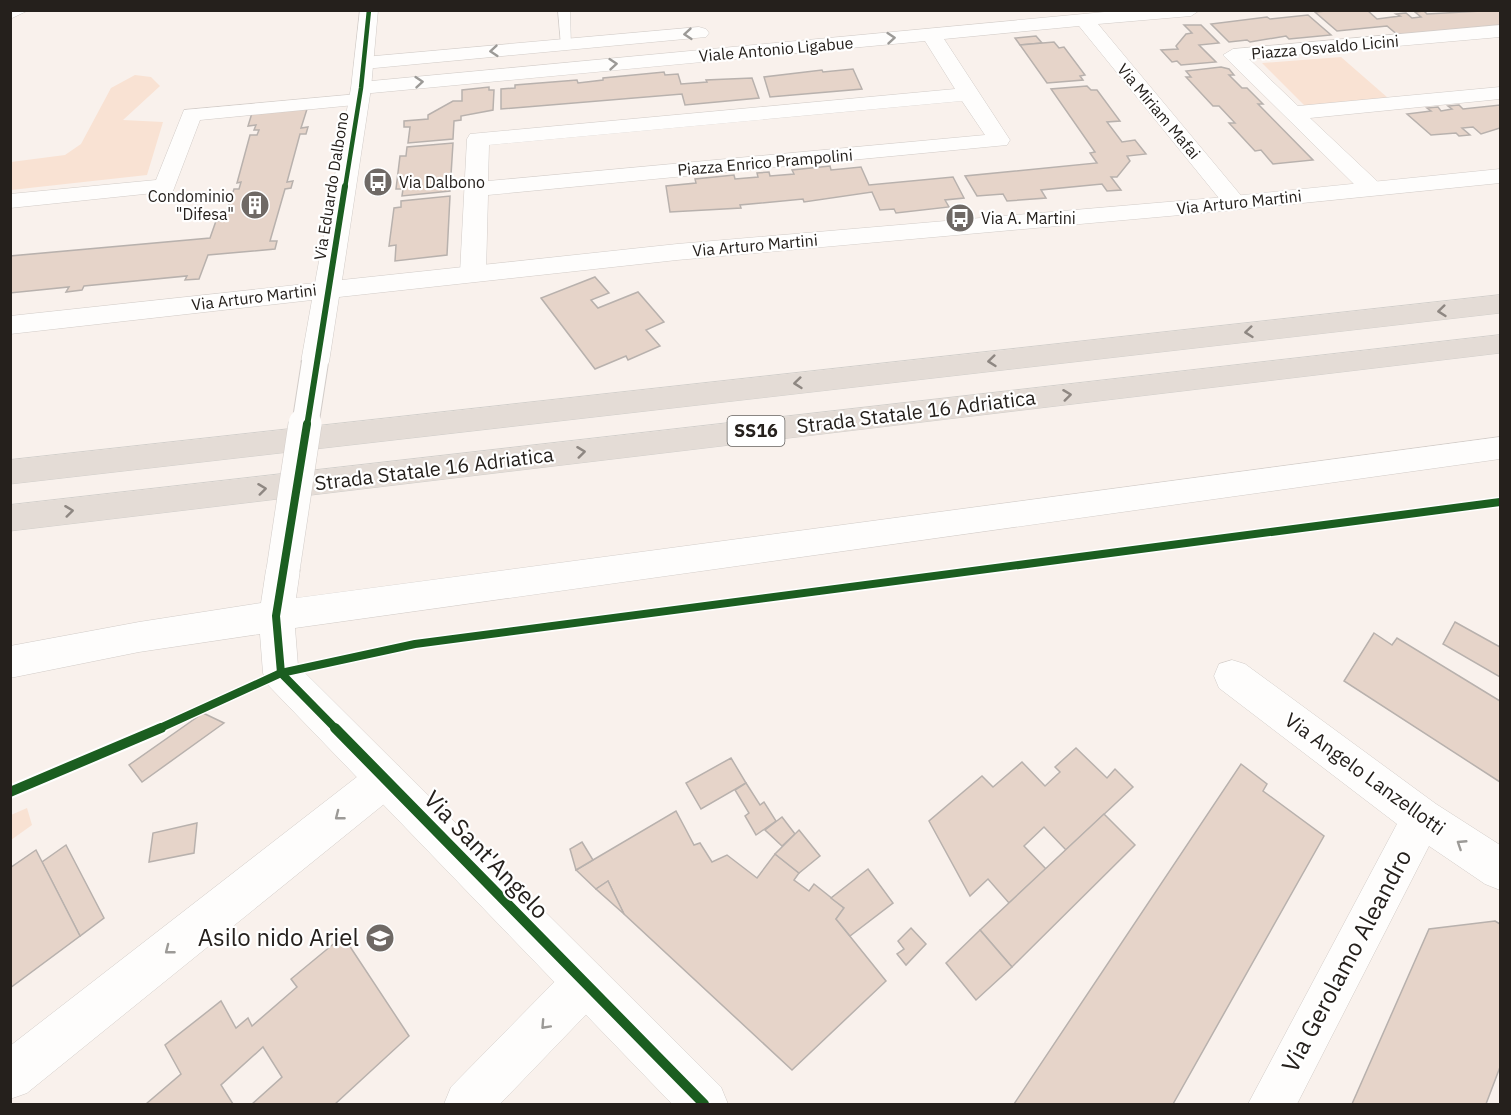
<svg xmlns="http://www.w3.org/2000/svg" width="1511" height="1115" font-family="'IBM Plex Sans',sans-serif">
<rect width="100%" height="100%" fill="#f9f1ec"/>
<g fill="#f9e2d3">
<path d="M1341,57L1388,98L1305,106L1262,63Z"/>
<path d="M135,75L151,77L160,86L123,120L163,122L147,175L11,190V162L65,155L81,144L111,88Z"/>
<path d="M27,808L32,825L11,840V815Z"/>
</g>
<g fill="#e6d4c9" stroke="#b8b1ad" stroke-width="1.5">
<path d="M1337,10H1367L1377,19L1400,16L1396,14L1406,13L1412,18L1421,17L1415,12L1424,11L1427,14L1500,10V26L1399,36L1387,26L1337,31L1315,12Z"/>
<path d="M1308,15L1331,35L1289,39L1286,36L1250,42L1247,40L1229,42L1211,24L1267,17L1270,19Z"/>
<path d="M1184,25H1201L1219,43L1199,45L1216,62L1181,65L1177,61L1172,62L1161,50L1178,49L1176,46L1186,34L1192,33Z"/>
<path d="M1036,36L1042,43L1020,45L1015,38Z"/>
<path d="M1054,42L1059,48L1064,47L1085,75L1080,76L1083,80L1047,83L1020,45Z"/>
<path d="M1221,67L1229,69L1234,75H1229L1242,88H1247L1263,104H1258L1313,160L1273,164L1261,150L1255,151L1229,123H1235L1219,106H1213L1186,77H1191L1186,71Z"/>
<path d="M853,69L862,89L770,97L764,77L822,70L823,72Z"/>
<path d="M664,72L665,75L678,74L681,84L707,82L706,80L752,78L759,98L685,105L682,94L501,109V89L515,88V85L577,80L578,83L603,80V78Z"/>
<path d="M1087,86L1091,90H1097L1120,121L1107,122L1122,142L1135,140L1146,154L1127,156L1130,161L1117,177H1111L1121,190L1107,191L1102,184L1041,190L1046,198L1007,201L1003,194L977,196L965,176L1097,163L1090,153L1095,152L1051,89Z"/>
<path d="M489,87V90H494L493,110L461,116V120L454,121L453,139L408,143L410,127H404V121L428,119V115L453,101H462V90Z"/>
<path d="M1459,105L1463,109L1500,105V128L1481,134L1473,127L1462,128L1470,135L1459,136L1456,133L1431,135L1407,114L1431,111L1427,108L1438,107L1441,111L1452,109L1448,106Z"/>
<path d="M307,109L301,128L308,127L306,134H300L287,182L293,181L291,188L285,189L270,241H277L275,249L208,255L199,279L185,280L187,276L84,286L82,290L66,292L69,287L10,293V256L210,238L216,221L224,220L234,189H239L241,182L237,183L250,135H257L259,130H254L256,125L248,126L252,113Z"/>
<path d="M453,143L450,191L402,196L403,189H396L400,156H406L407,147Z"/>
<path d="M830,166L831,170L861,167L869,185L953,177L964,198L945,200L949,207L896,213L894,209L880,210L872,192L804,202L803,199L740,205L741,208L670,212L666,186L696,183L695,179L734,175L735,179L758,177L757,173L769,172L770,176L794,174L792,170Z"/>
<path d="M450,196L447,255L395,261L396,245L389,246L394,208L401,207V201Z"/>
<path d="M595,277L609,293L591,300L598,308L638,292L664,322L646,330L660,346L628,360L626,356L595,369L541,298Z"/>
<path d="M1455,622L1500,647V677L1443,644Z"/>
<path d="M1374,633L1392,645L1397,638L1500,701V782L1344,681Z"/>
<path d="M203,713L224,723L142,782L129,765Z"/>
<path d="M1076,748L1107,778L1115,769L1133,787L1066,850L1044,827L1024,846L1046,869L1009,903L988,879L970,896L929,821L982,776L993,787L1022,762L1045,786L1060,772L1055,767Z"/>
<path d="M731,758L746,783L701,809L686,783Z"/>
<path d="M1241,764L1267,784L1263,791L1324,836L1173,1104H1014Z"/>
<path d="M746,783L760,805L764,802L776,821L756,835L745,816L749,813L735,790Z"/>
<path d="M676,811L694,845L700,843L712,862L727,855L757,878L775,854L799,873L794,880L809,891L814,884L844,908L836,919L886,981L792,1070L624,914L608,881L596,889L576,870Z"/>
<path d="M1104,814L1135,845L1012,967L980,930Z"/>
<path d="M782,817L795,834L782,846L765,830Z"/>
<path d="M197,823L194,853L149,862L153,833Z"/>
<path d="M799,830L820,856L799,873L775,854Z"/>
<path d="M582,842L593,860L576,870L570,849Z"/>
<path d="M66,845L104,918L80,936L42,862Z"/>
<path d="M36,850L80,936L10,988V868Z"/>
<path d="M868,869L893,903L850,936L836,919L844,908L831,898Z"/>
<path d="M608,881L624,914L596,889Z"/>
<path d="M1495,921L1500,924V1067L1486,1104H1352L1429,929Z"/>
<path d="M911,928L926,944L906,965L897,954L904,949L898,941Z"/>
<path d="M980,930L1012,967L976,1000L946,963Z"/>
<path d="M343,936L409,1036L335,1104H252L282,1077L263,1047L221,1085L233,1104H146L181,1074L165,1045L221,1001L236,1028L248,1018L252,1026L297,987L291,979Z"/>
</g>
<g fill="none" stroke-linecap="round" stroke-linejoin="round">
<g stroke="#d2ccc8" stroke-width="1">
<path id="service" d="M558,10H570L571,48L567,49L561,45Z"/>
</g>
<g stroke="#d2ccc8" stroke-width="1">
<g id="minor">
<path d="M10,10H29L10,19Z"/>
<path d="M1126,10H1200L1191,16L1098,24L1243,198L1247,203L1243,208H1227L1079,26L944,39L1010,140L1007,145L488,195L486,273L482,279L473,281L464,279L460,273L467,139L470,134L955,89L925,41L361,94L354,92L351,88L354,84L361,82ZM962,101L985,135L488,181L489,145Z"/>
<path d="M1500,25V37L1249,59L1298,106L1500,87V99L1310,118L1379,183L1383,188L1379,193H1363L1223,55L1233,49Z"/>
<path d="M699,27L706,29L709,33L706,37L364,69L357,67L354,63L357,59L364,57Z"/>
<path d="M358,94L365,96L368,100L365,104L200,120L173,191L10,208V194L156,180L184,110Z"/>
<path d="M1232,660L1245,664L1436,804L1500,845V890L1485,884L1429,846L1297,1104H1248L1397,824L1219,688L1214,676L1219,664Z"/>
<path d="M385,760L399,766L404,779L399,792L27,1093L10,1099V1046L371,766Z"/>
<path d="M585,961L601,967L607,983L601,999L500,1104H444L451,1087L569,967Z"/>
</g>
</g>
<g stroke="#d2ccc8" stroke-width="1">
<g id="tertiary">
<path d="M360,10H378L371,88L342,280L677,244L1214,198L1500,169V183L1214,212L677,260L339,297L329,362L325,369L315,372L305,369L301,362L312,300L10,334V316L315,283L351,88Z"/>
<path d="M1500,437V459L295,628L298,666L721,1087L728,1104H672L268,685L263,673L260,634L139,652L10,678V646L139,622L261,603L266,570L271,560L283,556L295,560L300,570L296,598Z"/>
</g>
</g>
<g stroke="#d1ceca" stroke-width="1">
<g id="trunk">
<path d="M1500,295V313L10,484V460Z"/>
<path d="M1500,335V353L10,531V505Z"/>
</g>
</g>
<use href="#service" fill="#fefdfc" fill-rule="evenodd"/>
<use href="#minor" fill="#fefdfc" fill-rule="evenodd"/>
<use href="#tertiary" fill="#fefdfc" fill-rule="evenodd"/>
<use href="#trunk" fill="#e4dcd6" fill-rule="evenodd"/>
<g stroke="#d2ccc8" stroke-width="28" stroke-linecap="butt">
<path id="tertiary-bridge-far1" d="M305,426L315,362"/>
</g>
<g stroke="#d2ccc8" stroke-width="34" stroke-linecap="butt">
<path id="tertiary-bridge" d="M283,570L305,424"/>
</g>
<use href="#tertiary-bridge-far1" stroke="#fefdfc" stroke-width="26"/>
<use href="#tertiary-bridge" stroke="#fefdfc" stroke-width="33"/>
<g stroke="#fff" stroke-width="7">
<path id="cycleway-far3" d="M345,188L361,88L369,10"/>
</g>
<g stroke="#fff" stroke-width="9">
<path id="cycleway-far2" d="M307,426L345,186"/>
</g>
<g stroke="#fff" stroke-width="11">
<g id="cycleway-far1">
<path d="M307,424L276,616L281,673L336,729"/>
<path d="M158,729L281,673L415,644L1500,502"/>
</g>
</g>
<g stroke="#fff" stroke-width="14">
<g id="cycleway">
<path d="M335,728L704,1104"/>
<path d="M10,792L161,728"/>
</g>
</g>
<use href="#cycleway-far3" stroke="#1b5e20" stroke-width="4.5"/>
<use href="#cycleway-far2" stroke="#1b5e20" stroke-width="6"/>
<use href="#cycleway-far1" stroke="#1b5e20" stroke-width="8"/>
<use href="#cycleway" stroke="#1b5e20" stroke-width="10"/>
</g>
<defs><path id="oneway-chevron" d="M-2-3.5L2.5 0L-2 3.5" fill="none" stroke-width="1.6" stroke-linecap="round" stroke-linejoin="round" transform="scale(1.5)"/></defs>
<g stroke="#9c9a97">
<use href="#oneway-chevron" transform="translate(688 34) rotate(175)"/>
<use href="#oneway-chevron" transform="translate(891 38) rotate(-5)"/>
<use href="#oneway-chevron" transform="translate(494 51) rotate(175)"/>
<use href="#oneway-chevron" transform="translate(613 64) rotate(-5)"/>
<use href="#oneway-chevron" transform="translate(419 82) rotate(-5)"/>
<use href="#oneway-chevron" transform="translate(339 816) rotate(142)"/>
<use href="#oneway-chevron" transform="translate(1461 844) rotate(-147)"/>
<use href="#oneway-chevron" transform="translate(169 950) rotate(142)"/>
<use href="#oneway-chevron" transform="translate(545 1025) rotate(133)"/>
</g>
<g stroke="#8e8782">
<use href="#oneway-chevron" transform="translate(1442 311) rotate(174)"/>
<use href="#oneway-chevron" transform="translate(1249 332) rotate(174)"/>
<use href="#oneway-chevron" transform="translate(992 361) rotate(174)"/>
<use href="#oneway-chevron" transform="translate(798 383) rotate(174)"/>
<use href="#oneway-chevron" transform="translate(1067 395) rotate(-7)"/>
<use href="#oneway-chevron" transform="translate(581 452) rotate(-7)"/>
<use href="#oneway-chevron" transform="translate(262 489) rotate(-7)"/>
<use href="#oneway-chevron" transform="translate(69 511) rotate(-7)"/>
</g>
<defs>
<g id="bus-disc" transform="scale(1.5)"><circle r="9.5" fill="#6f6965" stroke="#fff"/><path d="M-5-6H5V4H4V6H2V4H-2V6H-4V4H-5ZM-3.5-4V0h7V-4ZM-3.5 1.2v1.5H-2V1.2ZM2 1.2v1.5H3.5V1.2Z" fill="#fff"/></g>
<g id="building-disc" transform="scale(1.5)"><circle r="9.5" fill="#6f6965" stroke="#fff"/><path d="M-4-6H4V6H1V3H-1V6H-4ZM-2.5-4.3h1.7v1.8h-1.7ZM.8-4.3h1.7v1.8H.8ZM-2.5-1h1.7V.8h-1.7ZM.8-1h1.7V.8H.8Z" fill="#fff"/></g>
<g id="school-disc" transform="scale(1.5)"><circle r="9.5" fill="#6f6965" stroke="#fff"/><path d="M0-5L7-2L0 1L-7-2ZM-4 1L0 2.5L4 1V4Q0 6-4 4Z" fill="#fff"/></g>
</defs>
<g fill-rule="evenodd">
<use href="#bus-disc" x="378" y="182"/>
<use href="#building-disc" x="255" y="205"/>
<use href="#bus-disc" x="960" y="218"/>
<use href="#school-disc" x="380" y="938"/>
</g>
<g text-anchor="middle" stroke-width="4.5" stroke-linejoin="round" paint-order="stroke">
<g font-size="16" fill="#25201c" stroke="#fff">
<text transform="translate(1325 47) rotate(-5)" y="6">Piazza Osvaldo Licini</text>
<text transform="translate(776 49) rotate(-5)" y="6">Viale Antonio Ligabue</text>
<text transform="translate(1159 111) rotate(50)" y="6">Via Miriam Mafai</text>
<text transform="translate(765 162) rotate(-5)" y="6">Piazza Enrico Prampolini</text>
<text transform="translate(331 186) rotate(-81)" y="6">Via Eduardo Dalbono</text>
<text transform="translate(1239 202) rotate(-6)" y="6">Via Arturo Martini</text>
<text transform="translate(755 245) rotate(-5)" y="6">Via Arturo Martini</text>
<text transform="translate(254 297) rotate(-7)" y="6">Via Arturo Martini</text>
</g>
<g font-size="16" fill="#25201c" stroke="#fff" text-anchor="start">
<text x="399" y="188">Via Dalbono</text>
<text x="234" y="202" text-anchor="end">Condominio<tspan x="234" dy="18">"Difesa"</tspan></text>
<text x="981" y="224">Via A. Martini</text>
</g>
<rect fill="#fff" stroke="#666360" stroke-width="1.5" x="727.5" y="416" width="57" height="30" rx="4.5"/>
<g font-size="18" font-weight="bold" fill="#25201c">
<text x="756" y="437">SS16</text>
</g>
<g font-size="20" fill="#25201c" stroke="#fff">
<text transform="translate(916 412) rotate(-7)" y="7">Strada Statale 16 Adriatica</text>
<text transform="translate(434 469) rotate(-7)" y="7">Strada Statale 16 Adriatica</text>
<text transform="translate(1365 774) rotate(36)" y="7">Via Angelo Lanzellotti</text>
</g>
<g font-size="24" fill="#25201c" stroke="#fff">
<text transform="translate(486 855) rotate(46)" y="8">Via Sant'Angelo</text>
<text transform="translate(1347 961) rotate(-62)" y="8">Via Gerolamo Aleandro</text>
</g>
<g font-size="24" fill="#25201c" stroke="#fff" text-anchor="end">
<text x="359" y="946">Asilo nido Ariel</text>
</g>
</g>
<rect width="1511" height="1115" fill="none" stroke="#25201c" stroke-width="24"/>
</svg>
